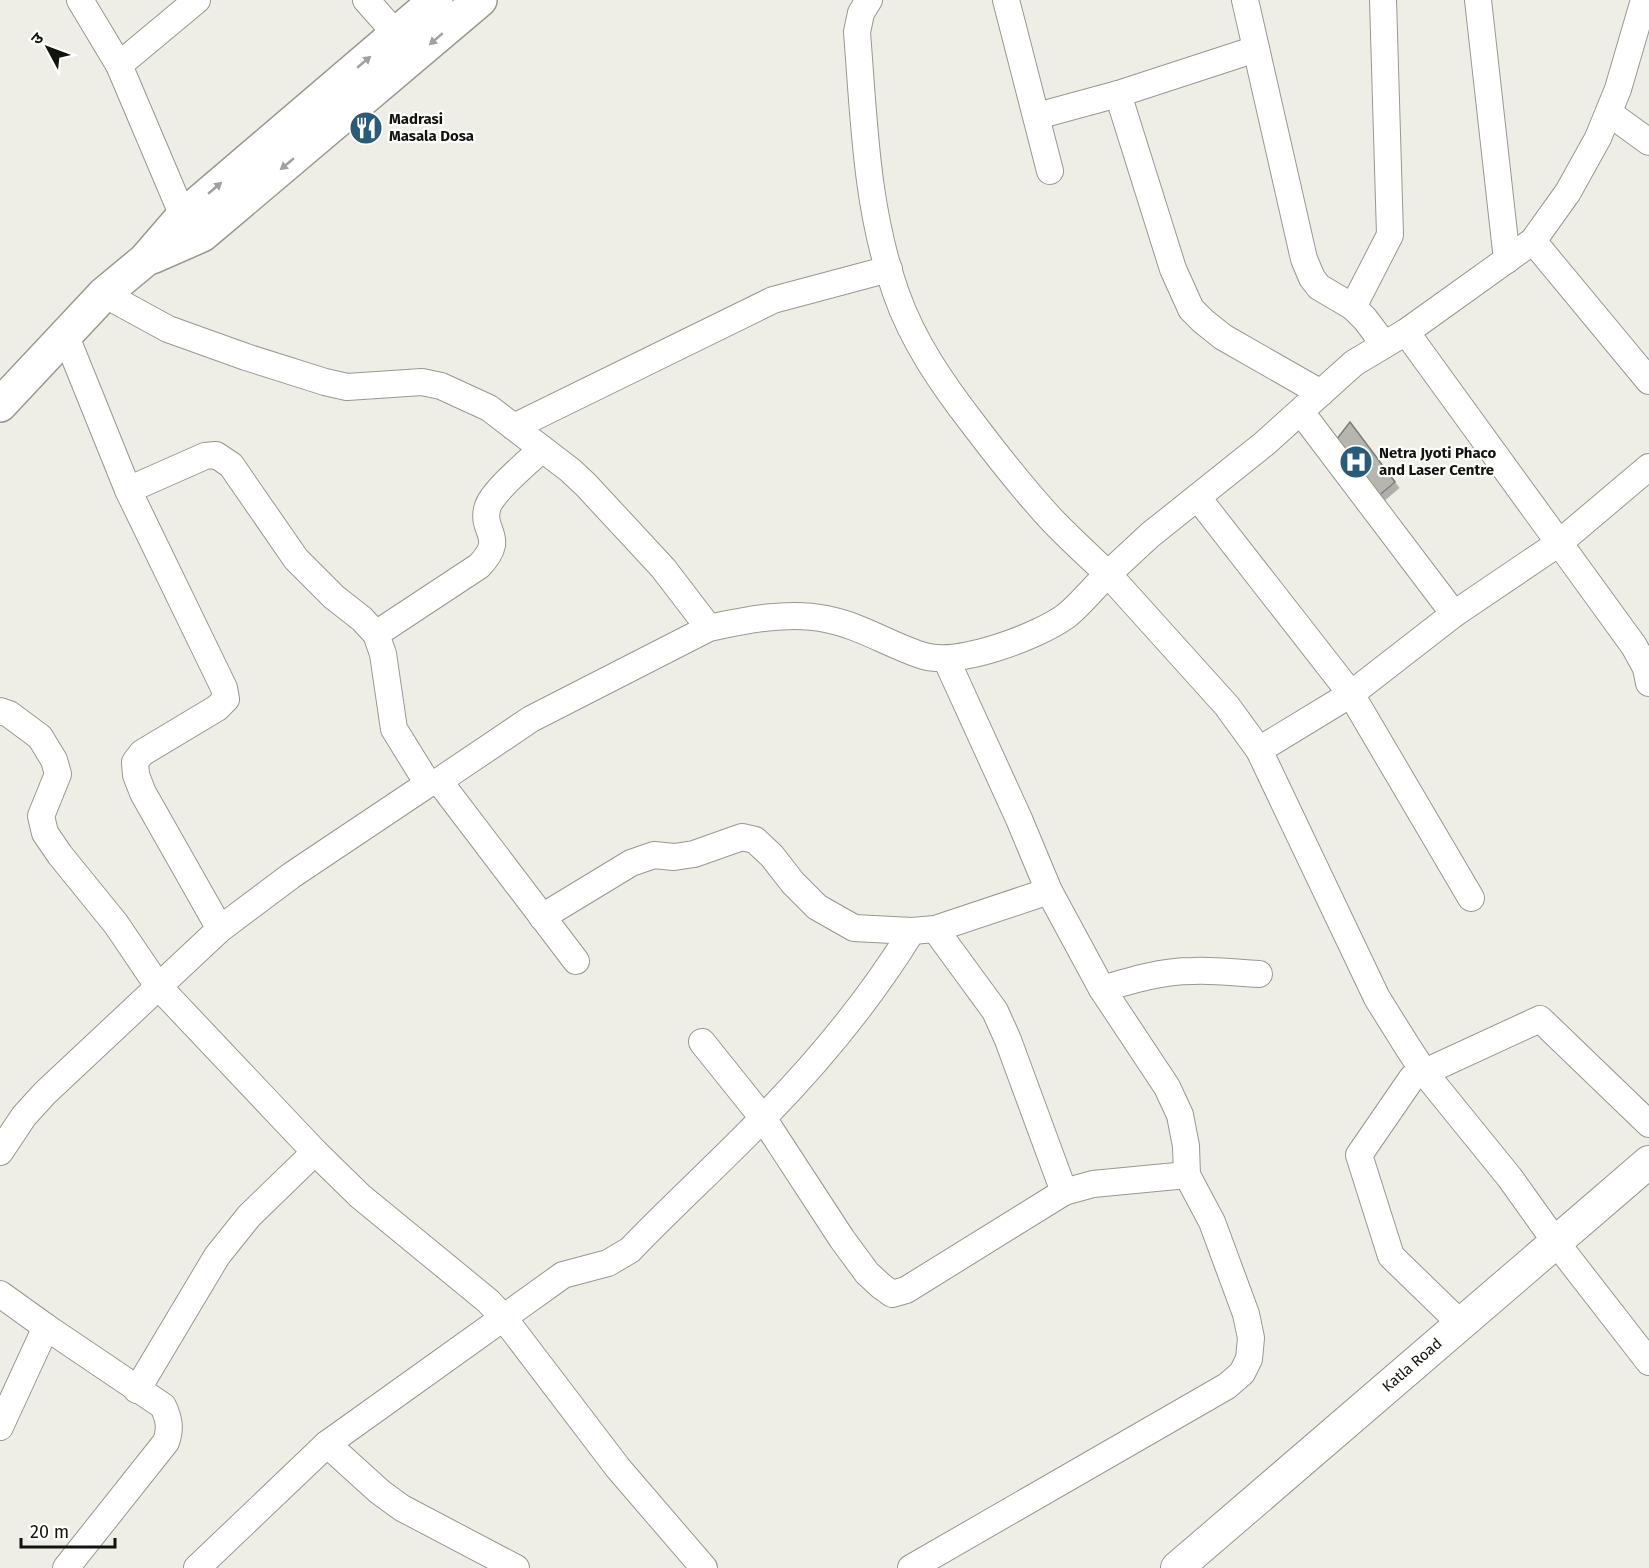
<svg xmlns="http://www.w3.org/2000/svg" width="1649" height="1568" font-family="'Fira Sans','Noto Sans Devanagari',sans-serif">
<defs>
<filter id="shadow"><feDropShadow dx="3.5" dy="6" stdDeviation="0" flood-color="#0004"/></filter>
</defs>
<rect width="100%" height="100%" fill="#eeeee6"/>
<path fill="#b6b6af" stroke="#7d7d77" stroke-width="1.5" filter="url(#shadow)" d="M1350,422L1395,482L1375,499L1333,444Z"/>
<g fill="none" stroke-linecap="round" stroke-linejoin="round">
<g stroke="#989891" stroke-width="28">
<g id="minor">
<path d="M80,0L119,65L183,216"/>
<path d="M366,0L397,35"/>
<path d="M1006,0L1050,171"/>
<path d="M1245,0L1304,259L1312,278L1319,287L1353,307L1365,319L1384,344"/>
<path d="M1478,0L1507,260"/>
<path d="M1644,0L1618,89L1598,138L1568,192L1533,241L1406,332L1354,363L1264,444L1150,535L1108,574L1227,706L1259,750L1377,998L1407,1046L1424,1072L1510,1178L1555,1241L1649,1362"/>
<path d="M119,65L197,0"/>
<path d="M1118,94L1173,269L1191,309L1203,321L1223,337L1321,393"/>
<path d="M1609,113L1649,142"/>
<path d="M1037,116L1118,94L1256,49"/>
<path d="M1533,241L1649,381"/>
<path d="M104,294L168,329L246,357L325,382L347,387L422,382L441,386L489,408L570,470L586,485L663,568L709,628"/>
<path d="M1353,307L1390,235L1383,0"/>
<path d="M1406,332L1634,646L1646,668L1649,683"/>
<path d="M65,334L128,490L224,688L226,699L217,708L142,753L135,762L136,775L143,793L220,929"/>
<path d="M1301,412L1454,614"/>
<path d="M514,427L773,300L889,269"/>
<path d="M128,490L205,456L216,455L231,465L296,559L334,597L362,619L376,634L383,654L394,729L428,784"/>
<path d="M1198,498L1351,694L1471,898"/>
<path d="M376,634L479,566C508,536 479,532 488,506C494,490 528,462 542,449"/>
<path d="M0,711L9,714L40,737L54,760L58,774L41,816L45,833L60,855L116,924L158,986L315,1152L360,1196L488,1301L503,1317L618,1468L704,1568"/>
<path d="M1259,750L1351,694L1454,614L1559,543L1649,467"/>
<path d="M439,781L576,961"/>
<path d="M542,917L631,863L654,855L674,857L694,854L742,837L755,840L772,856L793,883L817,907L854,928L912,931L935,929L1049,891"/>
<path d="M935,929L995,1011L1008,1040L1064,1192"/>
<path d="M1102,989C1132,980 1162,971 1193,971C1215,970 1237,973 1259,974"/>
<path d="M702,1042L763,1118L842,1239L867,1273L881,1286L892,1294L906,1290L1064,1192L1093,1184L1187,1175"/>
<path d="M0,1152L24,1116L45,1093L220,929L292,875L428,784L439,781L531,719L709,628C746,620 789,611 826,619C862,626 891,646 924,656C959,666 1037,637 1066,616C1081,604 1094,587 1108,574C1089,556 1070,539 1052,520C1024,490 999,458 974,425C943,385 913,342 896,293C866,209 864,120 857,32L861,13L869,0"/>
<path d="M0,1294L46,1327L163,1406C169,1419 171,1428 166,1442L66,1568"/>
<path d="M1460,1323L1391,1256L1359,1155L1412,1078L1540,1019L1649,1124"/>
<path d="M137,1390L217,1256L249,1216L315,1152"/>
<path d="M0,1427L46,1327"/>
<path d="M327,1444L380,1492L402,1508L516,1568"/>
<path d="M197,1568L327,1444L563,1275L608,1263L630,1250C673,1205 720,1163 763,1118C819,1061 870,999 912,931"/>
<path d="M911,1568L1227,1386L1242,1373L1249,1359L1251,1338L1246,1314L1212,1222L1187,1175L1186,1146L1180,1115L1167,1087L1102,989L1049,891L1019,819L946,659"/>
</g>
</g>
<g stroke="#989891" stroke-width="34">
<path id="tertiary" d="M1177,1568L1649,1162"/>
</g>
<g stroke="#989891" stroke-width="36">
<g id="secondary">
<path d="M152,257L202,235L480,0"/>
<path d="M0,405L104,294L145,260L183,216L436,0"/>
</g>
</g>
<use href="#minor" stroke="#fff" stroke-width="26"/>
<use href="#tertiary" stroke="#fff" stroke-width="32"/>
<use href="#secondary" stroke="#fff" stroke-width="33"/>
</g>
<defs><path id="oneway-solid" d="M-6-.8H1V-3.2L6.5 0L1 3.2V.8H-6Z" transform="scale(1.5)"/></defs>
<g fill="#a0a09f">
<use href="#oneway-solid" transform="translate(436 39) rotate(139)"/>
<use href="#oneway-solid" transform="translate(364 62) rotate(-40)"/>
<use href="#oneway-solid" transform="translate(287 164) rotate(140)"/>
<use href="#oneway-solid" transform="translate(215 188) rotate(-40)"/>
</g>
<defs>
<g id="restaurant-disc" transform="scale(1.725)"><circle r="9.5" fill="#295c79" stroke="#fffffe"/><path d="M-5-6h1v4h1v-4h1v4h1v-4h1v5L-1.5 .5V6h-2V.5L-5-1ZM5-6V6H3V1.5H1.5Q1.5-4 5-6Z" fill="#fff"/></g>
<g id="hospital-disc" transform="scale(1.725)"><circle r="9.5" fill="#295c79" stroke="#fffffe"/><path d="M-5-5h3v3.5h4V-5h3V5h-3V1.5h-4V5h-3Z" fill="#fff"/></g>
</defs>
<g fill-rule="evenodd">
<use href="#restaurant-disc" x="366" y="128"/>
<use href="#hospital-disc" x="1356" y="462"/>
</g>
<g text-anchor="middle" stroke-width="4.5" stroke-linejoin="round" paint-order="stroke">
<g font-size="15" font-weight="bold" fill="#12120f" stroke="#fffffe" text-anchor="start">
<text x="389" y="124">Madrasi<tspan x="389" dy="17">Masala Dosa</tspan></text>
<text x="1379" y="458">Netra Jyoti Phaco<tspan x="1379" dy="17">and Laser Centre</tspan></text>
</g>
<g font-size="15" fill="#12120f" stroke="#fffffe">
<text transform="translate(1412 1365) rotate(-41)" y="5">Katla Road</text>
</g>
</g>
<g transform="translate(48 48) rotate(311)" stroke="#fffffe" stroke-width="4.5" paint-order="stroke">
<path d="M0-4.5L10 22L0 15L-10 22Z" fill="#12120f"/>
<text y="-9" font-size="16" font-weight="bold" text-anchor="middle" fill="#12120f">उ</text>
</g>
<path d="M21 1538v9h94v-9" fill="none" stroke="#12120f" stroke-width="3"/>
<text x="30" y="1538" font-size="18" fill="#12120f" stroke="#fffffe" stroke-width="4.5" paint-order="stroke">20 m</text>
</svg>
